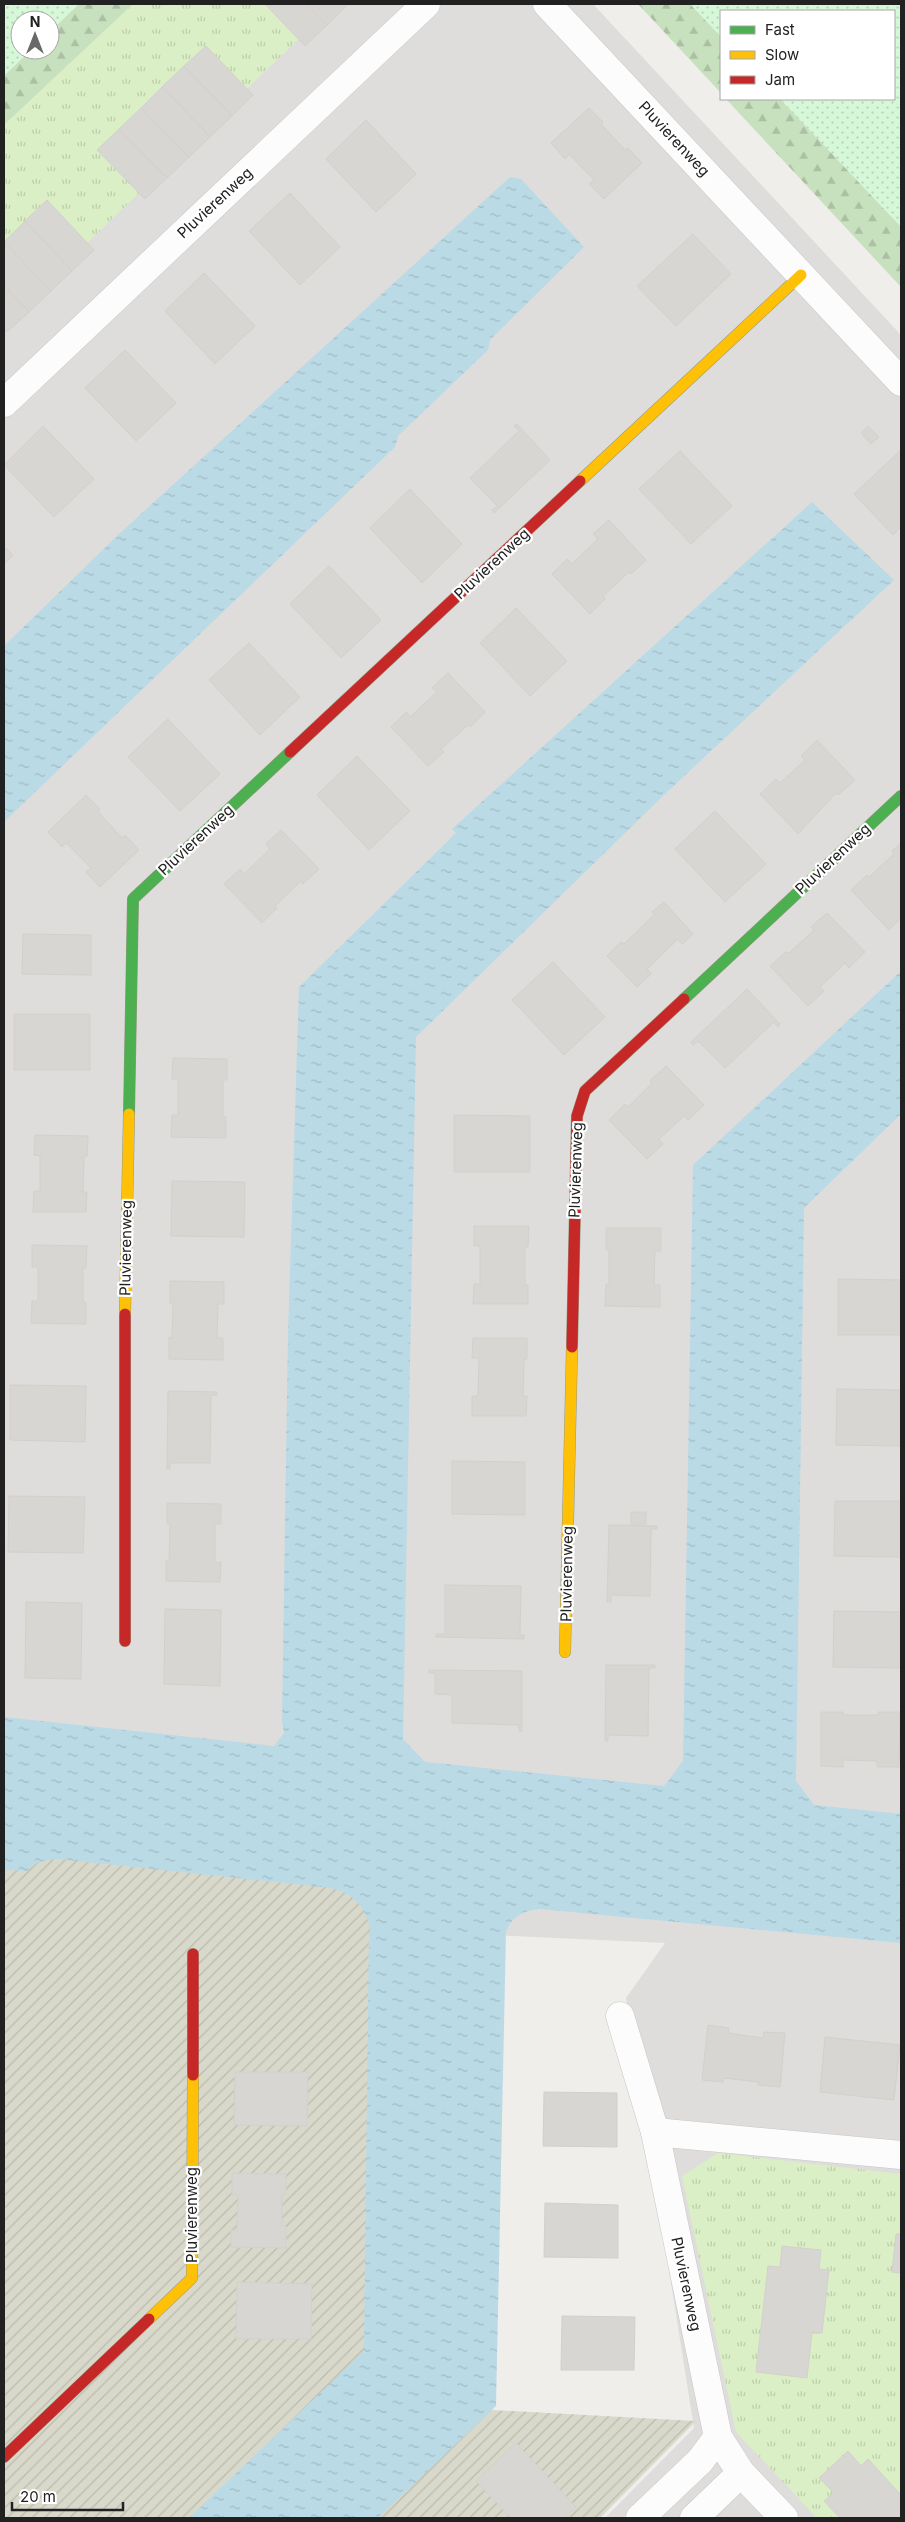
<svg xmlns="http://www.w3.org/2000/svg" width="905" height="2522" font-family="Inter,sans-serif">
<defs>
<pattern id="construction-furrows" width="10" height="10" patternUnits="userSpaceOnUse" patternTransform="scale(1.25)"><rect width="10" height="10" fill="#d9d9cb"/><path d="M-1 1l2-2M0 10L10 0M9 11l2-2" fill="none" stroke="#babaae"/></pattern>
<pattern id="grass-tufts" width="24" height="20" patternUnits="userSpaceOnUse" patternTransform="scale(1.25)"><rect width="24" height="20" fill="#daefc6"/><path d="M3 7l-1-3M5 7V3M7 7l1-3M15 17l-1-3M17 17v-4M19 17l1-3" fill="none" stroke="#bbcdaa"/></pattern>
<pattern id="forest-firs" width="22" height="20" patternUnits="userSpaceOnUse" patternTransform="scale(1.25)"><rect width="22" height="20" fill="#c7e0bd"/><path d="M5 1l3.5 6h-7zM16 11l3.5 6h-7z" fill="#abc0a2"/></pattern>
<pattern id="park-dots" width="8" height="8" patternUnits="userSpaceOnUse" patternTransform="scale(1.25)"><rect width="8" height="8" fill="#d6f7d8"/><path d="M2 2h.1M6 6h.1" fill="none" stroke="#b7d3b9" stroke-width="1.8" stroke-linecap="round"/></pattern>
<pattern id="water-ripples" width="26" height="14" patternUnits="userSpaceOnUse" patternTransform="scale(1.25)"><rect width="26" height="14" fill="#badae6"/><path d="M2 4q2-2 4 0t4 0M15 11q2-2 4 0t4 0" fill="none" stroke="#a0bbc5"/></pattern>
</defs>
<rect width="100%" height="100%" fill="#efeeea"/>
<path fill="#dedddb" d="M170,4H593L901,335V2518H605L694,2428L626,1998L665,1943L4,1912V161Z"/>
<path fill="url(#construction-furrows)" d="M4,1827L407,1876L401,2405L696,2421L600,2518H4Z"/>
<g fill="url(#grass-tufts)">
<path d="M133,4H335L4,323V125Z"/>
<path d="M718,2153L901,2174V2518H817L736,2432L682,2176Z"/>
</g>
<g fill="url(#forest-firs)" fill-rule="evenodd">
<path d="M4,4H133L4,125ZM20,20H50V50H20Z"/>
<path d="M638,4H901V287L726,99H894V11H721V93Z"/>
</g>
<g fill="url(#park-dots)">
<path d="M4,4H79L50,32V20H20V50H31L4,76Z"/>
<path d="M690,4H901V227L780,99H894V11H721V37Z"/>
</g>
<g fill="url(#water-ripples)">
<path d="M510,177L521,179L584,247L490,340L488,350L398,436L395,447L4,822V646L119,534Z"/>
<path d="M812,502L894,580L666,793L416,1037L403,1739L425,1762L664,1786L683,1761L693,1165L901,971V1114L804,1208L796,1781L814,1805L901,1814V1943L539,1909C523,1911 512,1916 506,1931L496,2406L378,2518H189L364,2351L369,1923C361,1902 352,1894 331,1888L58,1859C46,1860 36,1861 27,1871L4,1870V1717L274,1746L284,1733L282,1721L288,1333L299,987L456,833L452,829Z"/>
</g>
<g fill="#d8d6d2" stroke="#d3d0cb">
<path d="M265,4H306L327,25L305,46Z"/>
<path d="M306,4H348L327,25Z"/>
<path d="M206,46L253,95L232,116L184,66Z"/>
<path d="M184,66L232,116L210,137L162,87Z"/>
<path d="M162,87L210,137L189,157L141,108Z"/>
<path d="M141,108L189,157L167,178L119,129Z"/>
<path d="M589,108L603,122L601,124L625,150L628,148L642,163L604,199L589,184L594,180L569,154L565,159L551,143Z"/>
<path d="M366,120L416,174L376,212L326,159Z"/>
<path d="M119,129L167,178L145,199L97,150Z"/>
<path d="M290,193L340,247L300,285L249,231Z"/>
<path d="M47,200L94,250L72,271L25,221Z"/>
<path d="M25,221L72,271L51,291L4,242Z"/>
<path d="M693,234L731,274L676,326L637,286Z"/>
<path d="M4,242L51,291L29,312L4,285Z"/>
<path d="M204,273L255,326L215,364L165,311Z"/>
<path d="M4,285L29,312L7,332L4,329Z"/>
<path d="M125,350L176,403L136,441L85,388Z"/>
<path d="M517,424L550,460L494,513L492,510L497,506L470,478L519,431L514,426Z"/>
<path d="M43,426L94,479L54,517L4,465Z"/>
<path d="M868,426L879,437L871,444L861,433Z"/>
<path d="M901,450V527L893,535L854,494Z"/>
<path d="M680,451L732,506L691,544L639,489Z"/>
<path d="M410,489L462,544L422,583L370,528Z"/>
<path d="M609,520L646,560L631,574L629,572L603,596L605,599L590,614L552,574L567,559L572,564L598,539L593,534Z"/>
<path d="M4,546L13,555L4,564Z"/>
<path d="M329,566L381,620L341,658L290,604Z"/>
<path d="M516,608L567,661L530,696L480,643Z"/>
<path d="M249,643L300,697L260,735L209,680Z"/>
<path d="M448,673L485,712L470,727L468,725L441,749L444,752L428,766L391,727L406,712L410,717L437,692L432,688Z"/>
<path d="M168,719L220,774L180,811L128,757Z"/>
<path d="M817,740L855,780L838,795L836,793L798,834L760,794L776,779L780,783L805,760L801,756Z"/>
<path d="M357,756L410,811L369,850L317,795Z"/>
<path d="M86,795L100,809L98,812L122,838L125,835L139,850L100,887L86,872L91,868L66,843L62,847L48,832Z"/>
<path d="M715,811L766,864L725,902L675,849Z"/>
<path d="M281,830L319,869L303,884L301,881L275,906L277,908L262,923L224,884L240,869L244,874L270,849L266,844Z"/>
<path d="M901,843V918L889,930L851,890L867,875L869,877L894,854L892,851Z"/>
<path d="M664,902L693,934L682,944L678,939L647,969L651,974L637,987L607,956L621,942L624,944L655,914L652,912Z"/>
<path d="M827,913L865,952L849,968L845,963L820,987L824,991L808,1006L770,966L786,952L789,953L814,930L811,927Z"/>
<path d="M23,934L91,935V975L22,974Z"/>
<path d="M553,962L605,1017L564,1055L512,1000Z"/>
<path d="M747,989L780,1024L778,1027L774,1022L725,1068L698,1041L693,1045L691,1042Z"/>
<rect x="14" y="1014" width="76" height="56"/>
<path d="M173,1058L227,1059V1080H223V1117H226V1138L171,1137L172,1115H178V1079H172Z"/>
<path d="M666,1066L704,1105L688,1120L684,1116L659,1139L663,1144L647,1159L609,1120L625,1104L628,1107L652,1083L650,1081Z"/>
<path d="M454,1115L530,1116V1172H454Z"/>
<path d="M35,1135L88,1136L87,1156H84L83,1192H87L86,1212H33L34,1191H40V1156L34,1155Z"/>
<path d="M172,1181L245,1182L244,1237L171,1236Z"/>
<path d="M474,1226H529L528,1247H525V1285H528V1304H473L474,1284H480V1246H474Z"/>
<path d="M606,1228H661V1251H655L654,1285H660V1307L605,1306L606,1284H609V1250H606Z"/>
<path d="M32,1245L87,1246L86,1268H83V1302H86V1324L31,1323L32,1301H38V1267H32Z"/>
<path d="M838,1279L901,1280V1335H838Z"/>
<path d="M170,1281L224,1282V1304H218L217,1338H223V1360L169,1359V1337L172,1338L173,1303H170Z"/>
<path d="M473,1338H527V1359H524L523,1396H527L526,1416H472V1396H478L479,1358H472Z"/>
<path d="M10,1385L86,1386L85,1442L10,1440Z"/>
<path d="M837,1389L901,1390V1446L836,1445Z"/>
<path d="M168,1391L217,1392V1395H211L210,1463H170V1469H167Z"/>
<path d="M452,1461L525,1462V1515L452,1514Z"/>
<path d="M9,1496L85,1497L83,1553L8,1552Z"/>
<path d="M835,1501H901V1557L834,1556Z"/>
<path d="M167,1503L221,1504V1524H215V1562H221L220,1582L166,1581V1561H169L170,1524H167Z"/>
<rect x="631" y="1512" width="15" height="12"/>
<path d="M609,1525L657,1526V1529H651L650,1596L611,1595V1602H607Z"/>
<path d="M445,1585L521,1586L520,1635H524V1639L436,1637V1634H445Z"/>
<path d="M26,1602L82,1603L81,1679L25,1678Z"/>
<path d="M165,1609L221,1610L220,1686L164,1684Z"/>
<path d="M834,1611L901,1612V1668L833,1667Z"/>
<path d="M606,1665H655V1668H649L648,1736L608,1735V1741H605Z"/>
<path d="M429,1670L522,1671V1731H519V1725L452,1723V1695L435,1694V1673H429Z"/>
<path d="M821,1712H843V1715H878V1712H900L899,1767H877V1761L843,1760V1767L821,1766Z"/>
<path d="M708,2025L729,2028L728,2033L763,2038L764,2032L785,2033L780,2087L758,2085V2082L724,2078L723,2082L702,2080Z"/>
<path d="M825,2037L900,2045L894,2100L820,2092Z"/>
<path d="M235,2072H308L307,2126L234,2125Z"/>
<path d="M544,2092L617,2093V2147L543,2146Z"/>
<path d="M232,2173L286,2174V2195H282V2226H286V2248L231,2247V2230H237L238,2195H232Z"/>
<path d="M545,2203L618,2205V2258L544,2257Z"/>
<path d="M896,2234H901V2273L892,2272Z"/>
<path d="M782,2246L821,2250L819,2269L829,2270L822,2333L812,2332L807,2378L756,2372L768,2266L780,2267Z"/>
<path d="M237,2282L312,2284L311,2339H236Z"/>
<path d="M562,2316L635,2317L634,2370H561Z"/>
<path d="M516,2443L576,2507L564,2518H511L476,2481Z"/>
<path d="M848,2451L861,2466L868,2459L901,2495V2518H840L824,2501L834,2493L819,2478Z"/>
</g>
<g fill="none" stroke-linecap="round" stroke-linejoin="round">
<g stroke="#c8c8c6" stroke-width="29">
<g id="street">
<path d="M547,4L901,382"/>
<path d="M4,403L426,4"/>
<path d="M620,2016L655,2132L718,2437L741,2473L784,2518"/>
<path d="M655,2132L901,2155"/>
<path d="M640,2518L700,2461L718,2437"/>
<path d="M694,2518L741,2473"/>
</g>
</g>
<g stroke="#979a80" stroke-width="12">
<g id="fast">
<path d="M684,999L901,796"/>
<path d="M129,1114L133,899L290,752"/>
</g>
</g>
<g stroke="#979a80" stroke-width="12">
<g id="slow">
<path d="M580,481L801,275"/>
<path d="M125,1314L129,1114"/>
<path d="M565,1652L572,1347"/>
<path d="M149,2319L192,2278L193,2075"/>
</g>
</g>
<g stroke="#979a80" stroke-width="12">
<g id="jam">
<path d="M290,752L580,481"/>
<path d="M125,1314V1641"/>
<path d="M572,1347L577,1116L585,1091L684,999"/>
<path d="M193,2075V1954"/>
<path d="M4,2457L149,2319"/>
</g>
</g>
<use href="#street" stroke="#fdfcfc" stroke-width="28"/>
<use href="#fast" stroke="#4caf50" stroke-width="11"/>
<use href="#slow" stroke="#ffc107" stroke-width="11"/>
<use href="#jam" stroke="#c62828" stroke-width="11"/>
</g>
<g text-anchor="middle" stroke-width="4.5" stroke-linejoin="round" paint-order="stroke">
<g font-size="15" fill="#212121" stroke="#fff">
<text transform="translate(674 139) rotate(47)" y="5">Pluvierenweg</text>
<text transform="translate(215 203) rotate(-43)" y="5">Pluvierenweg</text>
<text transform="translate(492 564) rotate(-43)" y="5">Pluvierenweg</text>
<text transform="translate(196 840) rotate(-43)" y="5">Pluvierenweg</text>
<text transform="translate(833 859) rotate(-43)" y="5">Pluvierenweg</text>
<text transform="translate(576 1170) rotate(-88)" y="5">Pluvierenweg</text>
<text transform="translate(126 1248) rotate(-89)" y="5">Pluvierenweg</text>
<text transform="translate(567 1574) rotate(-89)" y="5">Pluvierenweg</text>
<text transform="translate(192 2215) rotate(-90)" y="5">Pluvierenweg</text>
<text transform="translate(686 2284) rotate(78)" y="5">Pluvierenweg</text>
</g>
</g>
<rect width="905" height="2522" fill="none" stroke="#212121" stroke-width="10"/>
<rect x="720" y="10" width="175" height="90" fill="#ffffff" stroke="#a6a6a6"/>
<rect x="730" y="26" width="25" height="8" fill="#4caf50" stroke="#a6a6a6"/>
<text x="765" y="35" font-size="15" fill="#212121">Fast</text>
<rect x="730" y="51" width="25" height="8" fill="#ffc107" stroke="#a6a6a6"/>
<text x="765" y="60" font-size="15" fill="#212121">Slow</text>
<rect x="730" y="76" width="25" height="8" fill="#c62828" stroke="#a6a6a6"/>
<text x="765" y="85" font-size="15" fill="#212121">Jam</text>
<g transform="translate(35 35)"><circle r="24" fill="#ffffff" stroke="#a6a6a6"/>
<path d="M0-4L9 19L0 12L-9 19Z" fill="#696967"/>
<text y="-8" font-size="14" font-weight="bold" text-anchor="middle" fill="#212121">N</text>
</g>
<path d="M12 2502v8h111v-8" fill="none" stroke="#212121" stroke-width="2.5"/>
<text x="20" y="2502" font-size="15" fill="#212121" stroke="#ffffff" stroke-width="4" paint-order="stroke">20 m</text>
</svg>
